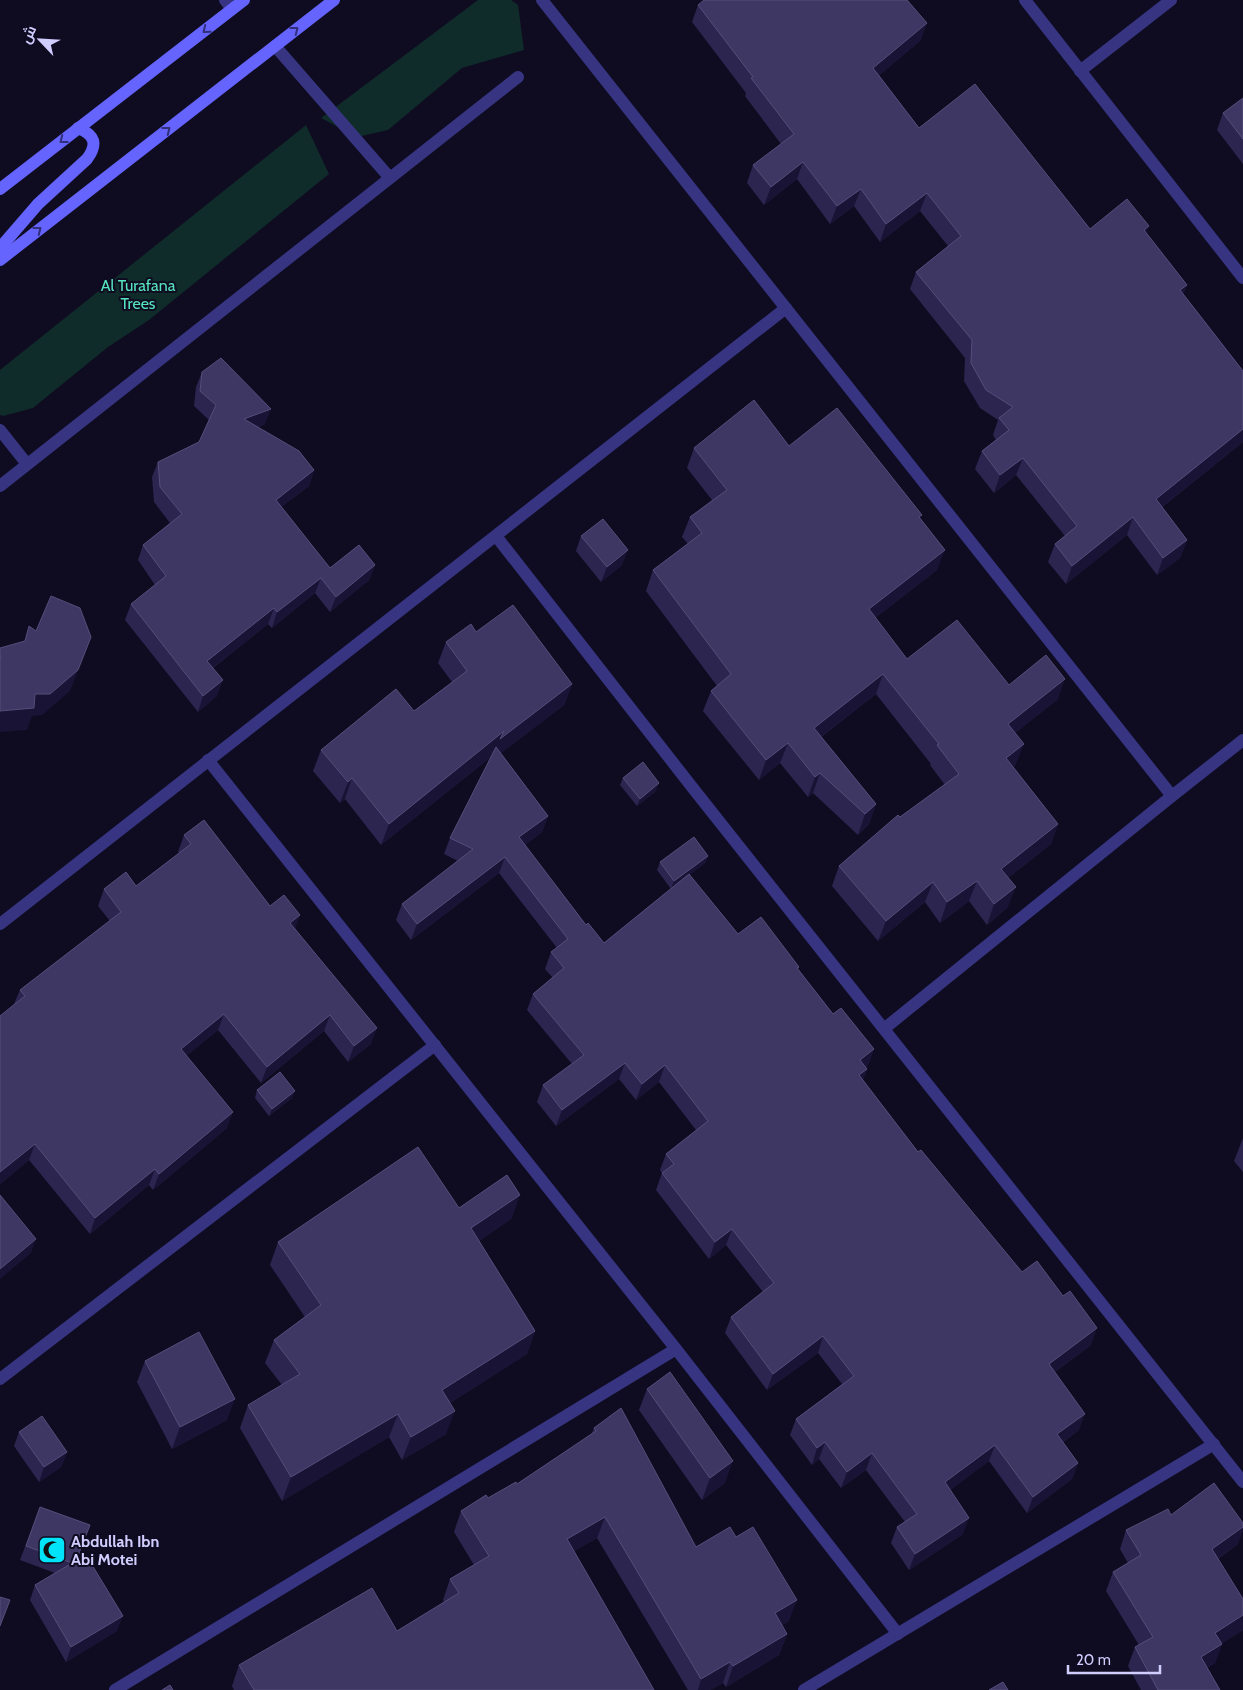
<svg xmlns="http://www.w3.org/2000/svg" width="1243" height="1690" font-family="Cabin,Cairo,sans-serif">
<rect width="100%" height="100%" fill="#0f0c21"/>
<g fill="#0f2b2a">
<path d="M478,0H511L518,5L524,50L462,68L388,130L357,137L321,118Z"/>
<path d="M306,125L329,174L149,320L108,347L33,408L3,416L0,415V370Z"/>
</g>
<g fill="none" stroke-linecap="round" stroke-linejoin="round">
<g stroke="#373582" stroke-width="12">
<path d="M225,0L232,9"/>
<path d="M542,0L1172,796"/>
<path d="M1025,0L1243,278"/>
<path d="M275,46L390,178"/>
<path d="M1080,71L1171,0"/>
<path d="M0,430L27,464"/>
<path d="M0,486L518,77"/>
<path d="M496,536L692,787L1243,1482"/>
<path d="M208,760L676,1349L898,1634"/>
<path d="M0,924L786,308"/>
<path d="M885,1028L1172,796L1243,740"/>
<path d="M0,1379L435,1045"/>
<path d="M115,1690L676,1349"/>
<path d="M804,1690L1214,1444"/>
</g>
<g stroke="#6564ff" stroke-width="12">
<path d="M0,189L244,0"/>
<path d="M0,248L38,204L87,159C98,144 95,135 78,128"/>
<path d="M0,260L334,0"/>
</g>
</g>
<g fill="#2c2550">
<path d="M698,5L927,23L920,41L879,75L919,128L1090,229L1146,233L1187,285L1183,294L1243,371V442L1162,507L1187,540L1180,558L1157,575L1127,535L1066,584L1048,562L1055,544L1065,536L1016,475L994,493L975,469L982,451L996,440L993,435L998,420L980,408L964,381L965,358L910,289L916,272L948,246L920,211L880,242L854,206L830,224L797,179L764,205L747,183L753,165L781,144L745,96L746,93L692,22Z"/>
<path d="M1243,98V164L1217,130L1223,113Z"/>
<path d="M202,372L265,424L258,427L314,470L309,486L281,507L330,568L375,565L369,580L330,612L315,593L272,628L268,624L213,668L217,696L198,712L125,620L131,604L155,585L138,560L143,545L170,523L154,502L152,477L158,462L199,442L209,420L194,406L196,387Z"/>
<path d="M789,446L920,519L937,570L875,618L907,659L1009,685L1058,699L1015,733L1016,764L1013,767L1058,824L1051,844L1008,878V907L987,925L969,901L940,923L925,902L878,941L832,886L839,866L900,817L945,785L930,765L931,764L876,694L821,737L876,804L869,824L858,835L813,793L808,797L780,763L759,780L703,711L711,691L717,686L646,591L653,570L688,544L682,537L690,517L712,500L687,468L694,448Z"/>
<path d="M581,536L622,565L601,582L576,551Z"/>
<path d="M476,632L572,684L564,705L501,753L548,816L542,832L525,845L586,925L604,943L671,889L657,870L660,862L708,856L705,863L689,875L738,934L799,967L798,969L833,1014L874,1049L868,1065L866,1067L867,1069L863,1080L918,1152L1022,1272L1091,1345L1055,1372L1079,1430L1063,1442L1078,1463L1072,1479L1027,1513L989,1461L950,1490L963,1534L909,1570L891,1543L897,1527L905,1522L866,1470L841,1488L819,1459L812,1465L790,1435L796,1419L842,1384L818,1353L767,1390L725,1333L731,1317L763,1292L726,1245L709,1259L656,1190L662,1173L660,1170L666,1154L696,1130L659,1082L636,1100L619,1079L556,1126L537,1102L543,1085L572,1064L527,1010L533,994L553,978L545,969L551,952L557,948L499,873L411,940L396,920L402,904L458,861L444,854L450,838L492,756L381,845L345,799L340,803L313,771L321,750L414,711L452,682L438,663L446,642Z"/>
<path d="M623,778L656,791L637,806L620,785Z"/>
<path d="M184,835L270,906L295,928L371,1044L348,1062L324,1031L261,1083L218,1030L186,1056L227,1128L153,1190L149,1185L90,1234L29,1160L0,1184V1016L14,1004L20,990L110,921L98,906L104,889L136,886L179,853L178,852Z"/>
<path d="M257,1090L292,1098L269,1116L255,1098Z"/>
<path d="M1243,1138V1172L1234,1161Z"/>
<path d="M459,1208L512,1218L479,1241L535,1331L527,1354L450,1403L446,1434L402,1460L389,1437L282,1501L240,1428L248,1405L282,1385L265,1363L274,1340L305,1317L270,1265L278,1242Z"/>
<path d="M145,1361L227,1420L172,1449L137,1382Z"/>
<path d="M647,1389L725,1483L702,1500L639,1410Z"/>
<path d="M594,1428L696,1547L789,1621L782,1625L787,1634L779,1655L726,1687L723,1683L710,1690H688L597,1538L574,1551L654,1690H234L232,1686L239,1665L397,1631L444,1602L443,1600L450,1579L474,1565L454,1532L461,1511L517,1484L591,1435Z"/>
<path d="M19,1432L67,1452L61,1467L39,1482L14,1446Z"/>
<path d="M40,1507L76,1561L117,1631L66,1662L30,1600L35,1585L55,1573L20,1560Z"/>
<path d="M1171,1515L1238,1544L1218,1559L1243,1630L1222,1643V1644L1215,1663L1207,1668L1220,1690H1141L1128,1666L1135,1647L1139,1645L1106,1591L1113,1572L1128,1563L1120,1549L1126,1530Z"/>
</g>
<g fill="#191335">
<path d="M927,23L920,41L867,86L873,68Z"/>
<path d="M803,162L797,179L764,205L771,187Z"/>
<path d="M861,189L854,206L830,224L837,206Z"/>
<path d="M927,193L920,211L880,242L886,224Z"/>
<path d="M1149,226L1142,243L1144,230Z"/>
<path d="M1187,285L1180,302V290Z"/>
<path d="M271,409L265,424L238,434L244,419Z"/>
<path d="M1243,429V442L1150,516L1156,499Z"/>
<path d="M1023,458L1016,475L994,493L1000,475Z"/>
<path d="M314,470L309,486L270,515L276,500Z"/>
<path d="M1133,517L1127,535L1066,584L1072,566Z"/>
<path d="M1187,540L1180,558L1157,575L1163,558Z"/>
<path d="M628,550L622,565L601,582L607,567Z"/>
<path d="M945,550L937,570L861,629L869,609Z"/>
<path d="M375,565L369,580L330,612L336,597Z"/>
<path d="M321,578L315,593L272,628L277,612Z"/>
<path d="M274,608L268,624L202,676L207,661Z"/>
<path d="M91,637L70,691L42,715L32,716L27,730L0,732V711L35,694Z"/>
<path d="M883,674L876,694L806,748L814,728Z"/>
<path d="M1065,679L1058,699L1000,745L1008,724Z"/>
<path d="M223,680L217,696L198,712L203,696Z"/>
<path d="M572,684L564,705L492,760L494,754L381,845L389,824L504,731Z"/>
<path d="M788,743L780,763L759,780L766,760Z"/>
<path d="M1024,744L1016,764L999,778L1006,758Z"/>
<path d="M820,773L813,793L808,797L815,777Z"/>
<path d="M352,778L345,799L340,803L348,782Z"/>
<path d="M659,783L656,791L637,806L640,799Z"/>
<path d="M876,804L869,824L858,835L865,814Z"/>
<path d="M548,816L542,832L513,854L519,837Z"/>
<path d="M1058,824L1051,844L994,889L1001,869Z"/>
<path d="M708,856L705,863L671,889L674,881Z"/>
<path d="M505,857L499,873L411,940L417,924Z"/>
<path d="M977,881L969,901L940,923L947,902Z"/>
<path d="M933,882L925,902L878,941L886,921Z"/>
<path d="M1016,887L1008,907L987,925L994,904Z"/>
<path d="M300,915L294,932L290,923Z"/>
<path d="M224,1014L218,1030L175,1065L181,1049Z"/>
<path d="M330,1015L324,1031L261,1083L267,1067Z"/>
<path d="M377,1028L371,1044L348,1062L354,1046Z"/>
<path d="M874,1049L868,1065L854,1076L860,1060Z"/>
<path d="M625,1063L619,1079L556,1126L562,1110Z"/>
<path d="M665,1065L659,1082L636,1100L642,1084Z"/>
<path d="M867,1069L861,1085L859,1075Z"/>
<path d="M295,1091L292,1098L269,1116L272,1109Z"/>
<path d="M233,1112L227,1128L153,1190L159,1174Z"/>
<path d="M35,1144L29,1160L0,1184V1172Z"/>
<path d="M155,1169L149,1185L90,1234L95,1218Z"/>
<path d="M520,1195L512,1218L463,1252L471,1228Z"/>
<path d="M732,1229L726,1245L709,1259L715,1242Z"/>
<path d="M36,1239L31,1253L0,1279V1269Z"/>
<path d="M1097,1328L1091,1345L1043,1381L1049,1364Z"/>
<path d="M535,1331L527,1354L434,1413L442,1390Z"/>
<path d="M823,1336L818,1353L767,1390L773,1374Z"/>
<path d="M235,1399L227,1420L172,1449L180,1427Z"/>
<path d="M455,1411L446,1434L402,1460L411,1437Z"/>
<path d="M398,1414L389,1437L282,1501L291,1477Z"/>
<path d="M1085,1414L1079,1430L1051,1450L1057,1434Z"/>
<path d="M825,1442L819,1459L812,1465L817,1448Z"/>
<path d="M995,1445L989,1461L939,1499L945,1482Z"/>
<path d="M67,1452L61,1467L39,1482L44,1467Z"/>
<path d="M872,1453L866,1470L841,1488L847,1472Z"/>
<path d="M733,1461L725,1483L702,1500L710,1478Z"/>
<path d="M1078,1463L1072,1479L1027,1513L1033,1497Z"/>
<path d="M605,1517L597,1538L559,1560L567,1539Z"/>
<path d="M969,1518L963,1534L909,1570L915,1554Z"/>
<path d="M1243,1527V1531L1238,1544L1205,1568L1212,1549Z"/>
<path d="M797,1600L789,1621L767,1634L775,1613Z"/>
<path d="M1243,1615V1630L1208,1652L1215,1633Z"/>
<path d="M123,1616L117,1631L66,1662L71,1647Z"/>
<path d="M787,1634L779,1655L726,1687L733,1666Z"/>
<path d="M1222,1644L1215,1663L1194,1676L1201,1657Z"/>
<path d="M730,1662L723,1683L710,1690H698L701,1679Z"/>
</g>
<g fill="#3e3763" stroke="#554e7b">
<path d="M704,0H907L927,23L873,68L919,128L975,84L1090,229L1127,199L1149,226L1144,230L1187,285L1180,290L1243,371V429L1156,499L1187,540L1163,558L1133,517L1072,566L1055,544L1077,526L1023,458L1000,475L982,451L1009,430L999,418L1013,407L986,390L971,363L972,340L916,272L961,236L927,193L886,224L861,189L837,206L803,162L771,187L753,165L794,134L751,78L753,77L698,5Z"/>
<path d="M1243,98V139L1223,113Z"/>
<path d="M221,358L271,409L244,419L299,451L314,470L276,500L330,568L359,545L375,565L336,597L321,578L277,612L274,608L207,661L223,680L203,696L131,604L166,576L143,545L182,514L160,487L158,462L199,442L216,405L200,391L202,372Z"/>
<path d="M754,400L789,446L837,408L922,515L919,517L945,550L869,609L907,659L957,620L1009,685L1046,655L1065,679L1008,724L1024,744L1006,758L1058,824L1001,869L1016,887L994,904L977,881L947,902L933,882L886,921L839,866L898,815L900,817L959,774L937,745L939,744L883,674L814,728L876,804L865,814L820,773L815,777L788,743L766,760L711,691L731,674L653,570L702,533L690,517L727,490L694,448Z"/>
<path d="M603,519L628,550L607,567L581,536Z"/>
<path d="M51,596L80,608L91,637L78,670L50,694H35L34,708L0,711V659H1L0,654V648L25,641L29,626L36,631Z"/>
<path d="M513,605L572,684L500,739L504,731L389,824L352,778L348,782L321,750L396,689L414,711L467,671L446,642L471,624L476,632Z"/>
<path d="M496,747L548,816L519,837L586,925L588,923L604,943L689,874L738,934L761,917L799,967L797,968L833,1014L841,1008L874,1049L860,1060L867,1069L859,1075L918,1152L921,1150L1022,1272L1037,1261L1063,1296L1070,1291L1097,1328L1049,1364L1085,1414L1057,1434L1078,1463L1033,1497L995,1445L945,1482L969,1518L915,1554L897,1527L917,1514L872,1453L847,1472L825,1442L817,1448L796,1419L854,1376L823,1336L773,1374L731,1317L774,1283L732,1229L715,1242L662,1173L674,1164L666,1154L708,1121L665,1065L642,1084L625,1063L562,1110L543,1085L584,1055L533,994L564,968L551,952L568,939L505,857L417,924L402,904L473,849L450,838Z"/>
<path d="M643,762L659,783L640,799L623,778Z"/>
<path d="M204,820L270,906L284,895L300,915L290,923L377,1028L354,1046L330,1015L267,1067L224,1014L181,1049L233,1112L159,1174L155,1169L95,1218L35,1144L0,1172V1016L25,996L20,990L121,912L104,889L126,872L136,886L191,844L184,835Z"/>
<path d="M694,837L708,856L674,881L660,862Z"/>
<path d="M280,1072L295,1091L272,1109L257,1090Z"/>
<path d="M418,1147L459,1208L507,1175L520,1195L471,1228L535,1331L442,1390L455,1411L411,1437L398,1414L291,1477L248,1405L300,1374L274,1340L321,1305L278,1242Z"/>
<path d="M0,1195L36,1239L0,1269Z"/>
<path d="M199,1332L235,1399L180,1427L145,1361Z"/>
<path d="M670,1372L733,1461L710,1478L647,1389Z"/>
<path d="M621,1408L696,1547L730,1527L736,1537L753,1527L797,1600L775,1613L787,1634L733,1666L730,1662L701,1679L605,1517L567,1539L654,1690H254L239,1665L372,1588L397,1631L459,1593L450,1579L489,1556L461,1511L486,1495L488,1498L516,1482L517,1484L596,1431L594,1428Z"/>
<path d="M42,1416L67,1452L44,1467L19,1432Z"/>
<path d="M1214,1483L1243,1523V1527L1212,1549L1243,1599V1615L1215,1633L1222,1644L1201,1657L1220,1690H1158L1135,1647L1153,1637L1113,1572L1141,1555L1126,1530L1168,1509L1171,1515Z"/>
<path d="M40,1507L90,1525L76,1561L86,1555L123,1616L71,1647L35,1585L72,1563L26,1546Z"/>
<path d="M0,1597L10,1600L0,1626Z"/>
<path d="M1003,1682L1008,1690H989Z"/>
<path d="M170,1685L173,1690H162Z"/>
</g>
<defs><path id="oneway-chevron" d="M-2-3.5L2.5 0L-2 3.5" fill="none" stroke-width="1.6" stroke-linecap="round" stroke-linejoin="round" transform="scale(1.25)"/></defs>
<g stroke="#312f7a">
<use href="#oneway-chevron" transform="translate(206 30) rotate(141)"/>
<use href="#oneway-chevron" transform="translate(295 30) rotate(-38)"/>
<use href="#oneway-chevron" transform="translate(167 130) rotate(-38)"/>
<use href="#oneway-chevron" transform="translate(63 140) rotate(142)"/>
<use href="#oneway-chevron" transform="translate(38 230) rotate(-38)"/>
</g>
<defs>
<g id="mosque-square" transform="scale(1.4375)"><rect x="-9" y="-9" width="18" height="18" rx="4" fill="#00e3f8" stroke="#0f0c21"/><path d="M3.5-4.9A6 6 0 1 0 3.5 4.9A5 5 0 1 1 3.5-4.9Z" fill="#111"/></g>
</defs>
<g fill-rule="evenodd">
<use href="#mosque-square" x="52" y="1550"/>
</g>
<g text-anchor="middle" stroke-width="4" stroke-linejoin="round" paint-order="stroke">
<g font-size="16" fill="#54e3bd" stroke="#0f0c21">
<text x="138" y="291">Al Turafana<tspan x="138" dy="18">Trees</tspan></text>
</g>
<g font-size="16" font-weight="bold" fill="#d1cdff" stroke="#0f0c21" text-anchor="start">
<text x="71" y="1547">Abdullah Ibn<tspan x="71" dy="18">Abi Motei</tspan></text>
</g>
</g>
<g transform="translate(40 40) rotate(295)" stroke="#0f0c21" stroke-width="4" paint-order="stroke">
<path d="M0-4L9 19L0 12L-9 19Z" fill="#d1cdff"/>
<text y="-8" font-size="14" font-weight="bold" text-anchor="middle" fill="#d1cdff">ش</text>
</g>
<path d="M1068 1665v8h92v-8" fill="none" stroke="#d1cdff" stroke-width="2.5"/>
<text x="1076" y="1665" font-size="15" fill="#d1cdff" stroke="#0f0c21" stroke-width="4" paint-order="stroke">20 m</text>
</svg>
